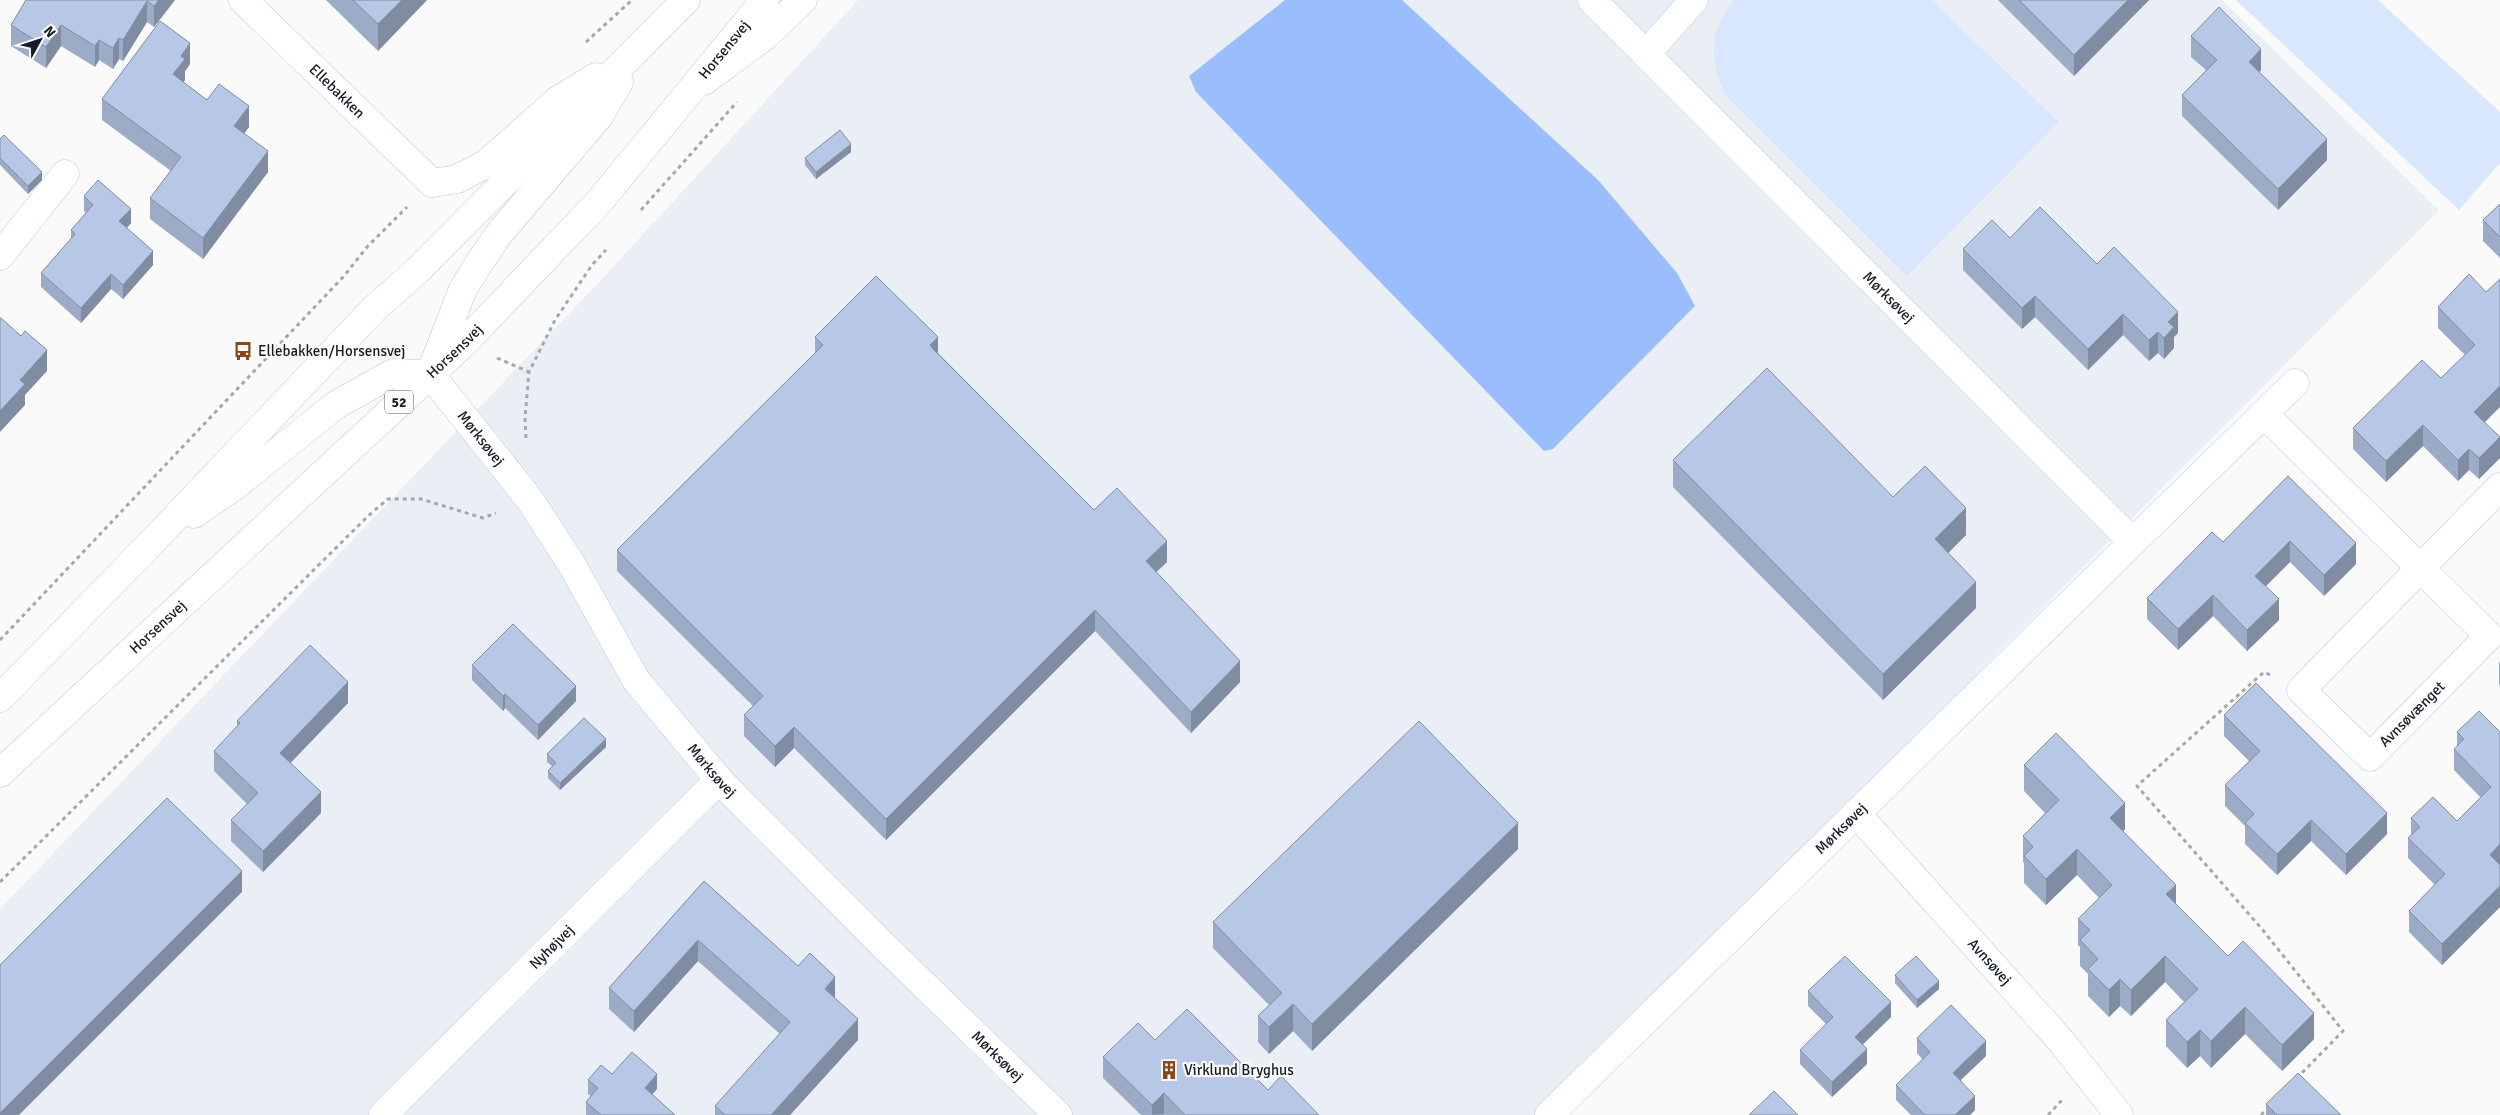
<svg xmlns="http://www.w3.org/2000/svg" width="2500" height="1115" font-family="Signika,sans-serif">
<rect width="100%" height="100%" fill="#fafafa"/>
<path fill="#eaeff6" d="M858,0H2222L2439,210L1538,1115H0V909L602,279Z"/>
<g fill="#d8e6fe">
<path d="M1734,0H1931L2059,122L1907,276L1725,95C1709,57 1708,34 1734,0Z"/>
<path d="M2236,0H2378L2500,112V163L2459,210Z"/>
</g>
<path fill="#9abdfd" d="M1285,0H1402L1598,180L1677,273L1695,306L1553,449L1544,451L1196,92L1189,76Z"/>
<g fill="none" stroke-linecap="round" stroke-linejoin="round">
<g stroke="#b6c7e5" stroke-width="29">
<g id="minor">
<path id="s1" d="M243,0L432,183"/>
<path id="s2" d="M1592,0L2132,541"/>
<path d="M1647,53L1694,0"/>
<path d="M704,81L765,36L803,0"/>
<path d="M0,256L65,174"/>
<path id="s3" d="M430,374L530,500L572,565L636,680L719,780L882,944L1058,1115"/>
<path d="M2264,414L2489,636L2370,757L2301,690L2500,487"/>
<path id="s4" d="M1856,813L2061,1041L2119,1115"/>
<path id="s5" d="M383,1115L719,780"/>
<path id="s6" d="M1549,1115L2295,383"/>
</g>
</g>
<g stroke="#b6c7e5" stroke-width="29">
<g id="major">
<path d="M432,183L457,179L486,164L558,100L596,77"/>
<path d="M194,514L235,486L336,405L393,373L430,374L463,289L480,262L498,235L600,115L619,82"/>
<path d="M0,698L153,541L375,308L418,270L686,0"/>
<path id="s7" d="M0,773L463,344L598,203L765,0"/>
</g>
</g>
<g stroke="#a5a8ab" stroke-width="3" stroke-dasharray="4 4" stroke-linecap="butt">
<path d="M586,42L632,0"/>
<path d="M641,210L737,102"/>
<path d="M497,358L529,372"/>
<path d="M526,438L525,418L529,372L555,320L592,265L606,250"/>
<path d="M0,640L344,276L367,247L407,207"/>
<path d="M2270,675L2264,672L2137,786L2262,929L2343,1031L2298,1077"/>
<path d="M0,882L368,516L388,499H421L483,518L496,513"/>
<path d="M2048,1115L2063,1099"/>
<path d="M2261,1115L2268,1108"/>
</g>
<use href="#minor" stroke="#fff" stroke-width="28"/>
<use href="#major" stroke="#fff" stroke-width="28"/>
</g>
<g fill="#9dacc6">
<path d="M26,0H175L154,27L147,22L123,61L119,59L113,69L99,60L95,67L61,46L46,68L11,46V25Z"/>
<path d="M326,0H427L378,51Z"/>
<path d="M1998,0H2149L2074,76Z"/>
<path d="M2191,36L2261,70L2259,72L2327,160L2278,210L2182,116V95L2206,70L2191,57Z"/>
<path d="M190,64L185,71V80L183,82L207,100L249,127L244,133L268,172L203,259L150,219V198L171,171L102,120V99Z"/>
<path d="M0,139L42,180L28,194L0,165Z"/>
<path d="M851,152L816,179L805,165V158Z"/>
<path d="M84,196L131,223L127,228L153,265L123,299L111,289L81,323L41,287V273L71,239V230L86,213L84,211Z"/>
<path d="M2500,204V258L2483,241V220Z"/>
<path d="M1963,249L2097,264L2178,333L2174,337V348L2164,359L2158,353L2149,361L2123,335L2088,370L2035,317L2022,329L1963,270Z"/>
<path d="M2469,274L2484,422L2500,458L2479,479L2469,470L2458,481L2423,446L2386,482L2353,449V428L2441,378L2465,355L2438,328V307Z"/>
<path d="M815,337L938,353L1094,510L1167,562L1156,572L1240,682L1191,733L1095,631L886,840L794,748L775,767L744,736V715L753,706L617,571V550L815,353Z"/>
<path d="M1673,460L1893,497L1966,535L1948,553L1976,608L1883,700L1673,487Z"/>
<path d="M2288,476L2356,564L2324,596L2290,562L2266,586L2279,620L2247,651L2213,616L2178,650L2147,619V598L2223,542Z"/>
<path d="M2500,662V685L2499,684V663Z"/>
<path d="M472,665L576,701L538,740L505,708L503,711L472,680Z"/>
<path d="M348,703L290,763L321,813L263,872L231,841V820L247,804L214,771V751L237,727V721Z"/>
<path d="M2224,715L2387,834L2346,875L2311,841L2277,875L2245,844V826L2225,806V785L2249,761L2224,736Z"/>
<path d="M2457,732H2500V907L2442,965L2409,932V911L2435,885L2408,858V838L2411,835V818L2457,821L2481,798L2454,770V749L2457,746Z"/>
<path d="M606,747L560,790L548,778V771L552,766L547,762V754Z"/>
<path d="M2024,765L2125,829L2123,831L2176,904L2228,956L2314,1039L2282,1071L2245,1034L2211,1068L2200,1056L2187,1068L2166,1046V1020L2184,1002L2165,982L2131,1016L2120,1006L2109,1017L2088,996V974L2080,966V947L2078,945V919L2099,898L2077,875L2046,905L2024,883V863L2023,862V836L2045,813L2024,791Z"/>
<path d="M1518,849L1312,1051L1293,1031L1269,1054L1258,1042V1016L1269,1005L1213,948V922Z"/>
<path d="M704,881L798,966L835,998L858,1040L790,1115H715V1106L780,1034L698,961L634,1032L609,1009V988Z"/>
<path d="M1895,975L1939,989L1917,1008L1895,983Z"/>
<path d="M1808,991L1891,1017L1862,1045L1867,1064L1832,1097L1800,1064V1050L1826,1024L1808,1006Z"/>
<path d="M1917,1038L1986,1056L1961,1080L1975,1110L1970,1115H1911L1896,1100V1085L1923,1060L1917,1053Z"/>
<path d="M1155,1040L1268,1090L1319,1115H1141L1103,1078V1057Z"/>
<path d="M612,1074L657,1089L652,1094L675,1115H586V1102L591,1096L588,1094V1080Z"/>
<path d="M2266,1104L2341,1115H2266Z"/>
</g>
<g fill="#808ca1">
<path d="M159,0H175L154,27V6Z"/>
<path d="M402,0H427L378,51V24Z"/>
<path d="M2128,0H2149L2074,76V55Z"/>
<path d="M147,1V22L123,61V40Z"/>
<path d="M61,25V46L46,68V47Z"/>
<path d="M119,38V59L113,69V48Z"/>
<path d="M99,40V60L95,67V46Z"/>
<path d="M190,43V64L185,71V80L173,95V74L181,56Z"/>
<path d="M2261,49V70L2249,83V62Z"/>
<path d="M249,106V127L234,147V126Z"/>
<path d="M2327,139V160L2278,210V189Z"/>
<path d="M851,144V152L816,179V172Z"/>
<path d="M268,151V172L203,259V238Z"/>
<path d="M42,172V180L28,194V186Z"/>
<path d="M131,209V223L119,236V221Z"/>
<path d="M153,251V265L123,299V285Z"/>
<path d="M111,274V289L81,323V308Z"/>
<path d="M2035,296V317L2022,329V308Z"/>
<path d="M2178,312V333L2174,337V348L2164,359V338L2168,322Z"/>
<path d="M2123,314V335L2088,370V349Z"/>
<path d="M2158,332V353L2149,361V340Z"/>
<path d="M938,337V358L930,345Z"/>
<path d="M47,350V371L25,395V405L0,432V411L20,380Z"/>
<path d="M2500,386V407L2474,433V412Z"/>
<path d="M2423,425V446L2386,482V461Z"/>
<path d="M2500,437V458L2479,479V458Z"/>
<path d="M2469,449V470L2458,481V460Z"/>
<path d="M1966,508V535L1935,566V539Z"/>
<path d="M1167,541V562L1146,582V561Z"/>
<path d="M2290,541V562L2255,597V576Z"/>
<path d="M2356,543V564L2324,596V575Z"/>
<path d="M1976,582V608L1883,700V674Z"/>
<path d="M2213,595V616L2178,650V629Z"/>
<path d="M2279,599V620L2247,651V630Z"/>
<path d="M1095,610V631L886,840V819Z"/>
<path d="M1240,661V682L1191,733V712Z"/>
<path d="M348,682V703L280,774V753Z"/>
<path d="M576,686V701L538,740V725Z"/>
<path d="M505,694V708L503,711V696Z"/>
<path d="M794,727V748L775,767V746Z"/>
<path d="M606,739V747L560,790V783Z"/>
<path d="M321,792V813L263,872V851Z"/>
<path d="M2125,803V829L2110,844V818Z"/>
<path d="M2387,813V834L2346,875V854Z"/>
<path d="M2311,820V841L2277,875V854Z"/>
<path d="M1518,823V849L1312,1051V1024Z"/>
<path d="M2500,844V865L2490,855Z"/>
<path d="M2077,849V875L2046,905V879Z"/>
<path d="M242,871V892L19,1115H0V1113Z"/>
<path d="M2176,885V911L2166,894Z"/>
<path d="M2500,886V907L2442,965V944Z"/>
<path d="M698,940V961L634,1032V1011Z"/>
<path d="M2165,956V982L2131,1016V990Z"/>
<path d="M835,977V998L825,989Z"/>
<path d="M2120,979V1006L2109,1017V990Z"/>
<path d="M1939,981V989L1917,1008V1000Z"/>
<path d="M1891,1002V1017L1855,1052V1037Z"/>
<path d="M1293,1004V1031L1269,1054V1027Z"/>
<path d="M2245,1007V1034L2211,1068V1041Z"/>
<path d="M2314,1013V1039L2282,1071V1045Z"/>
<path d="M858,1019V1040L790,1115H771Z"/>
<path d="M2200,1030V1056L2187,1068V1042Z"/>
<path d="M1986,1041V1056L1953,1087V1073Z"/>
<path d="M1867,1049V1064L1832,1097V1082Z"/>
<path d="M657,1074V1089L645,1103V1088Z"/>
<path d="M1164,1093V1114L1152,1115V1105Z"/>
<path d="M1975,1096V1110L1970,1115H1955Z"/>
</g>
<g fill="#b7c8e6" stroke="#808ca1">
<path d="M26,0H159L154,6L147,1L123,40L119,38L113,48L99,40L95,46L61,25L46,47L11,25Z"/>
<path d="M353,0H402L378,24Z"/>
<path d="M2019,0H2128L2074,55Z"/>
<path d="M2219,7L2261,49L2249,62L2327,139L2278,189L2182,95L2217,60L2191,36Z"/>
<path d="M160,21L190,43L181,56L185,59L173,74L207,100L219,84L249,106L234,126L268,151L203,238L150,198L181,157L102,99Z"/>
<path d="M840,130L851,144L816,172L805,158Z"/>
<path d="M4,135L42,172L28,186L0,158V139Z"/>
<path d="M98,180L131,209L119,221L153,251L123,285L111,274L81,308L41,273L75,234L71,230L93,205L84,196Z"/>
<path d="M2500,204V237L2483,220Z"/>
<path d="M2040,207L2097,264L2114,247L2178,312L2168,322L2174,327L2164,338L2158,332L2149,340L2123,314L2088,349L2035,296L2022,308L1963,249L1992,220L2010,238Z"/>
<path d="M2469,274L2486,292L2500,279V386L2474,412L2500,437L2479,458L2469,449L2458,460L2423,425L2386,461L2353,428L2422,360L2441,378L2475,345L2438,307Z"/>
<path d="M876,276L938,337L930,345L934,350L1094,510L1117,488L1167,541L1146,561L1240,661L1191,712L1095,610L886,819L794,727L775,746L744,715L763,696L617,550L823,345L815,337Z"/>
<path d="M0,318H1L21,336L25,331L47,350L20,380L25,384L0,411Z"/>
<path d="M1767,368L1893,497L1925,466L1966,508L1935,539L1976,582L1883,674L1673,460Z"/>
<path d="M2288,476L2356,543L2324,575L2290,541L2255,576L2279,599L2247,630L2213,595L2178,629L2147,598L2212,532L2223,542Z"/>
<path d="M513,624L576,686L538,725L505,694L503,696L472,665Z"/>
<path d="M310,645L348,682L280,753L321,792L263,851L231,820L258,793L214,751L240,723L237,721Z"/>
<path d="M2256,683L2387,813L2346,854L2311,820L2277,854L2245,823L2254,814L2225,785L2260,751L2224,715Z"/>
<path d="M2479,711L2500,732V844L2490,855L2500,865V886L2442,944L2409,911L2445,874L2408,838L2420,827L2411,818L2433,797L2457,821L2491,787L2454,749L2464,739L2457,732Z"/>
<path d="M584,718L606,739L560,783L548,771L556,763L547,754Z"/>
<path d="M1419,721L1518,823L1312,1024L1293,1004L1269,1027L1258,1016L1282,993L1213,922Z"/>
<path d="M2056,733L2125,803L2110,818L2176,885L2166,894L2228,956L2243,941L2314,1013L2282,1045L2245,1007L2211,1041L2200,1030L2187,1042L2166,1020L2198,989L2165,956L2131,990L2120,979L2109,990L2088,969L2098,959L2080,940L2090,930L2078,919L2112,885L2077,849L2046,879L2024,856L2033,847L2023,836L2059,800L2024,765Z"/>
<path d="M167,798L242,871L0,1113V965Z"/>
<path d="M704,881L798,966L810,953L835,977L825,989L858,1019L771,1115H725L715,1106L790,1022L698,940L634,1011L609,988Z"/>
<path d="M1845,956L1891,1002L1855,1037L1867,1049L1832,1082L1800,1050L1833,1017L1808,991Z"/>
<path d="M1916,956L1939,981L1917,1000L1895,975Z"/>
<path d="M1951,1005L1986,1041L1953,1073L1975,1096L1955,1115H1925L1896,1085L1930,1052L1917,1038Z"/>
<path d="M1187,1009L1268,1090L1281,1076L1319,1115H1185L1164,1093L1152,1105L1103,1057L1138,1023L1155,1040Z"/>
<path d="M632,1052L657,1074L645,1088L675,1115H601L586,1102L598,1088L588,1080L601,1065L612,1074Z"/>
<path d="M2298,1073L2341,1115H2277L2266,1104Z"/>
<path d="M1774,1091L1798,1115H1749Z"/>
</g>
<defs>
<g id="bus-bare" transform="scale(1.5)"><path d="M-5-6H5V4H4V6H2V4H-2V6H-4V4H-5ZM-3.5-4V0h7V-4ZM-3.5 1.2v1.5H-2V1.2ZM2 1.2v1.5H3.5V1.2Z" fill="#894617" stroke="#fafafa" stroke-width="2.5" paint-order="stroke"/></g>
<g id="building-bare" transform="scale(1.5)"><path d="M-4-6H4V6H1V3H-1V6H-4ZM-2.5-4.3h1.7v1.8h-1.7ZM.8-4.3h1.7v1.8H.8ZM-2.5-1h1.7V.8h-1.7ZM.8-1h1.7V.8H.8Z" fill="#894617" stroke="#fafafa" stroke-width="2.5" paint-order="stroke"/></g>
</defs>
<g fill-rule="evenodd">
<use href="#bus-bare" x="243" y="351"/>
<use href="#building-bare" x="1169" y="1070"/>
</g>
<g text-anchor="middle" stroke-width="4.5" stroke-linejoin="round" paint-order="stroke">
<rect fill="#fafafa" stroke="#5a5f66" stroke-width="1" x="385" y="390.5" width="28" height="23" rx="4"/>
<g font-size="14" font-weight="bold" fill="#151c26">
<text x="399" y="407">52</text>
</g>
<g font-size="15" fill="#151c26" stroke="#fafafa">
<text dy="5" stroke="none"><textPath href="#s7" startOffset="1025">Horsensvej</textPath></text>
<text dy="5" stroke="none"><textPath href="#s1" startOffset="131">Ellebakken</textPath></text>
<text dy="5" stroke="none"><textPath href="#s2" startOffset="420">Mørksøvej</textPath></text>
<text dy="5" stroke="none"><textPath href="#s7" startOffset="620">Horsensvej</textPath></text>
<text dy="5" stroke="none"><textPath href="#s3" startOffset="82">Mørksøvej</textPath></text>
<text dy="5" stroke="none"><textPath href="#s7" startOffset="215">Horsensvej</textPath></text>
<text transform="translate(2412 714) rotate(-45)" y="5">Avnsøvænget</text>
<text dy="5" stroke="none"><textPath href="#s3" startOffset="488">Mørksøvej</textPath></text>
<text dy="5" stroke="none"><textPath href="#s6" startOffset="409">Mørksøvej</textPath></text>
<text dy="5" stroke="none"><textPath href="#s5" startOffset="238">Nyhøjvej</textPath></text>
<text dy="5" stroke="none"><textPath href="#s4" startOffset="200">Avnsøvej</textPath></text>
<text dy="5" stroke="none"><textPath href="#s3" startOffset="892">Mørksøvej</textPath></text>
</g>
<g font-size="15" fill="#151c26" stroke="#fafafa" text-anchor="start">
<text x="258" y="356">Ellebakken/Horsensvej</text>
<text x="1184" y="1075">Virklund Bryghus</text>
</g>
</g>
<g transform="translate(40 40) rotate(50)" stroke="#fafafa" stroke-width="4" paint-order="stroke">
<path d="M0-4L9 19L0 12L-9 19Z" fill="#151c26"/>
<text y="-8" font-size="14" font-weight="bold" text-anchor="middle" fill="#151c26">N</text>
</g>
</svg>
